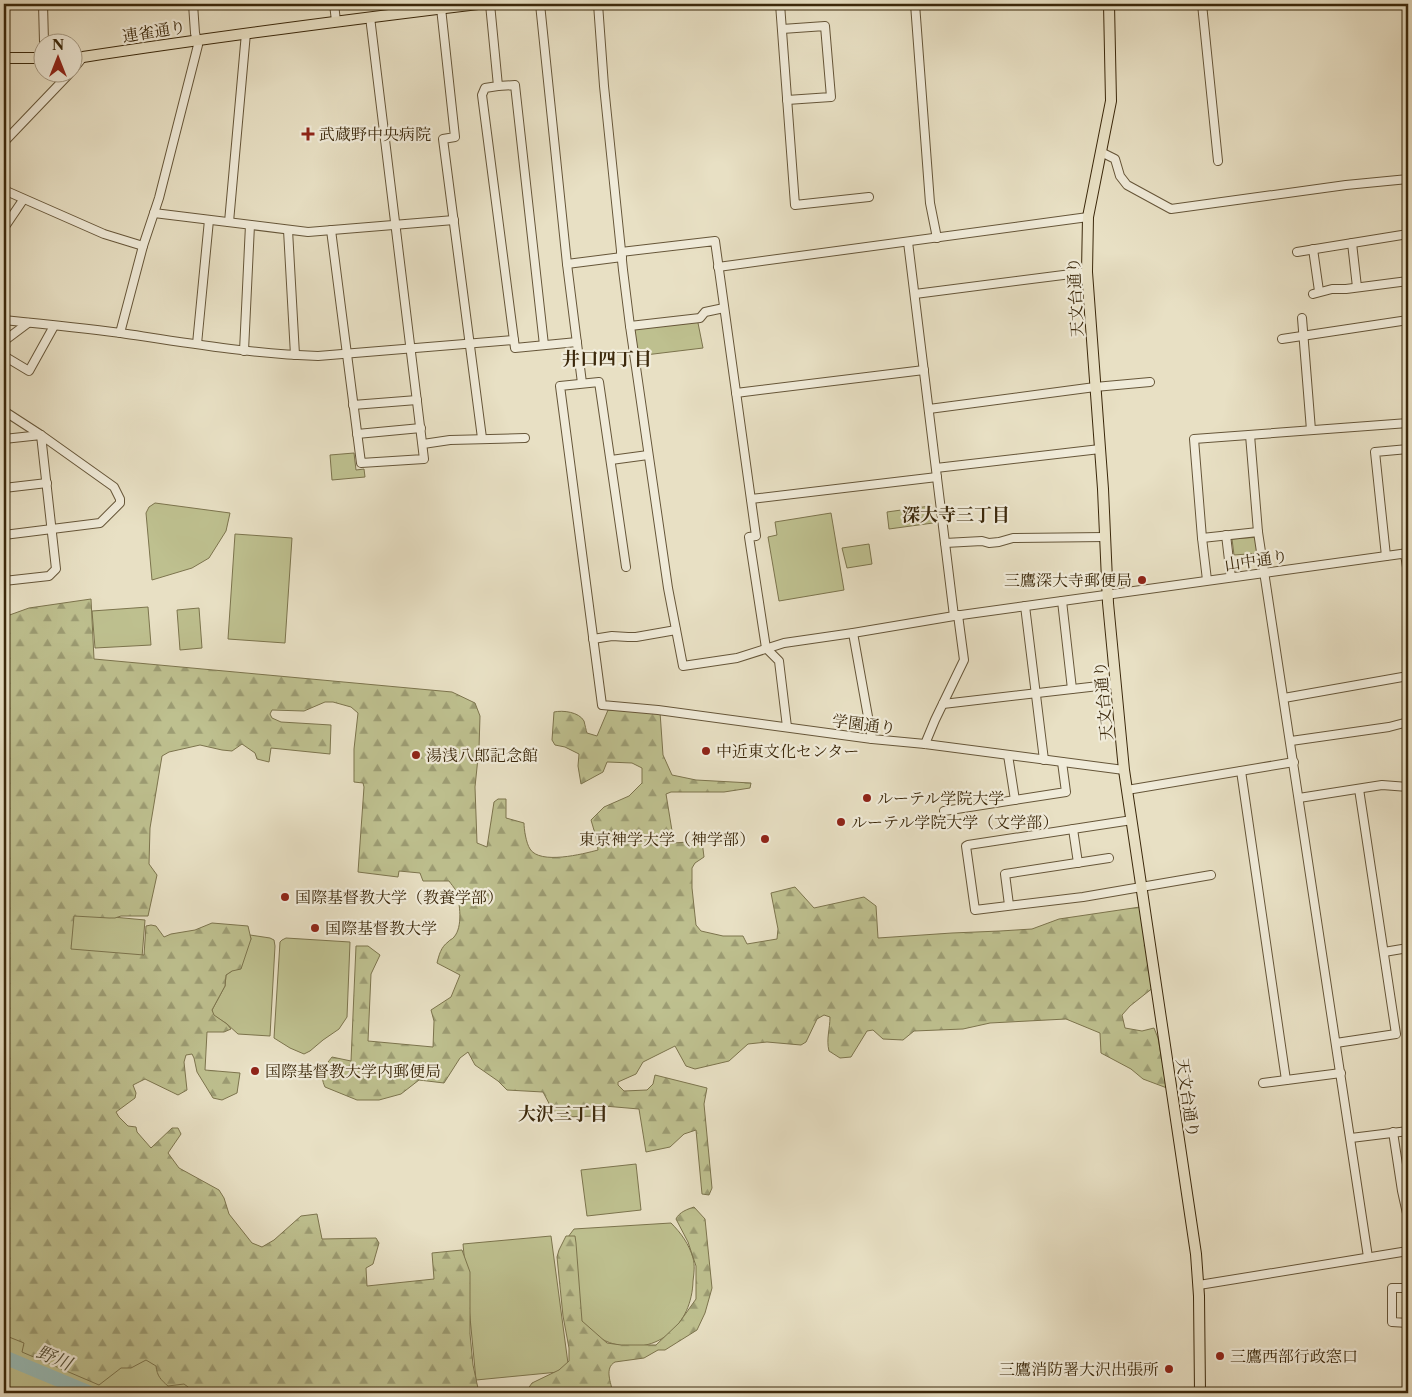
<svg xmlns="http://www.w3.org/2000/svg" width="1412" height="1397" font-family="'Libre Caslon Text','Noto Serif JP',serif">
<defs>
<pattern id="forest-firs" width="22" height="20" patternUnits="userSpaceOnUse" patternTransform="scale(1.25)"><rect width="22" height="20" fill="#bec08f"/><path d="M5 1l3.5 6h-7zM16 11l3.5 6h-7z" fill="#9c9c73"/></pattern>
</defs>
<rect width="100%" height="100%" fill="#e8e0c4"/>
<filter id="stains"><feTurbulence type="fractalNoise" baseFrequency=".004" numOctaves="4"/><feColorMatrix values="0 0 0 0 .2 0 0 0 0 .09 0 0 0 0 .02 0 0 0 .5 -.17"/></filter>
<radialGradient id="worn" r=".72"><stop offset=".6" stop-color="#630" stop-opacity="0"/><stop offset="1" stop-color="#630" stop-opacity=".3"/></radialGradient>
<g fill="#bec08f" stroke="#7c744d">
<path d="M697,318L703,348L637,356L634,328Z"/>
<path d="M354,453L356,470L364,469L365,477L332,480L330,455Z"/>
<path d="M155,503L230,513L226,531L209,558L192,568L152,580L146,513L149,507Z"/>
<path d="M930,506L933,523L889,529L887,512Z"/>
<path d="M831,513L844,590L779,601L768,537L777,535L775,522Z"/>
<path d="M235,534L292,538L285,643L228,639Z"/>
<path d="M1260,537L1261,553L1234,555L1232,539Z"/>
<path d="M869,544L872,564L847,568L842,548Z"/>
<path d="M148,607L151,645L95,648L92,611Z"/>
<path d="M199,608L202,648L180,650L177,610Z"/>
<path d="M70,913L145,920L142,957L67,951Z"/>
<path d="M250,935L270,938L274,940L275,946L270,1036L238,1034L227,1024L213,1015L212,1010L225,986L226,975L232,971L251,939Z"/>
<path d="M286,938L350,942L347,1017L339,1029L323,1040L310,1051L304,1054L290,1048L274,1038L280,942L282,940Z"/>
<path d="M636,1164L641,1210L587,1216L581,1170Z"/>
<path d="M671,1223C681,1233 689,1244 693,1258C695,1265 694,1273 693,1281C692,1324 658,1356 614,1344C602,1341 591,1332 581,1325L568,1237L574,1229Z"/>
<path d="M551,1236L569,1371L476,1380L463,1244Z"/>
<path d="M4,1260L218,1393H4Z"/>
</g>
<g fill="url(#forest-firs)" stroke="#7c744d">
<path d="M91,599L94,659L452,692L475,703L480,716L479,748L475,787L477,843L487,847L494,802L498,799H506V818L524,823C524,829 526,843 530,849C540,865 583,854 598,850L596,837L591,820L604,807L629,796L642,783V768L632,763L608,762H607L603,772L581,784L578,766L579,754L565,747L555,745L552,740L554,712C563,710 579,712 584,721C585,725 586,730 587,733L597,736L608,710L660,712L663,755L672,775L696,780L751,783L750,788L724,792H671L666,794L674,843L702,841L704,857L695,863L692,868V888L696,925L701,931L723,936H743L747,944L777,939L778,929L771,893L795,887L814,908L864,897L876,906L878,938L952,933L1000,931L1032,929L1059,919L1140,907L1154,987L1130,1006L1122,1015L1125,1028L1142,1031L1154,1028L1158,1038L1167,1088L1143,1079L1131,1069L1101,1053L1100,1033L1066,1019L990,1023L963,1029L914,1031L903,1040L883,1039L873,1030L867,1031L851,1057L840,1058L829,1051C826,1039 830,1029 830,1017L824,1015L817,1019L806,1042L801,1045L767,1042L748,1044L729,1061L695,1069L686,1066L675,1046L643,1062L636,1074L618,1082V1085L624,1091L647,1090L653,1084L655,1075L707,1088L704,1104L712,1188L709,1195L702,1194L696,1130L684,1134L670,1147L646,1152L639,1109L604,1106L597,1116L562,1117L552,1109L543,1092L507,1090L498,1081L475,1065L468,1052L460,1058L444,1083L419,1080L401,1094L379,1100H357L325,1087C319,1074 324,1067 332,1057L351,1061L356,946H368L380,955L371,974L368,1041L433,1047L434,1021L431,1010L451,997L460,975L437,963C439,955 441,947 448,942C449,940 453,939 454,937C463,927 460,903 456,891C454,887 451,884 449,881H423L420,873L399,871L398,877L358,872L364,787L363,783L354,782V749L358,713L351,707L333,702H325L304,711L272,710L270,714L272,718L281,722L331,725L330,754L271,748L269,762L257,759L255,753L242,744L232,751L222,750L200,745L169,752L162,756L150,828L149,864L157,875L148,916H121L115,918H109L74,916L71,949L144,955L146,926L151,925L156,926L164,937L171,934L195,930L212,923L248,926L251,939L241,969L232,971L226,975L225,986L212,1010L214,1015L227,1024L231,1029L224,1032H207L205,1070L240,1073L237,1093L222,1100L213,1098L197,1072L194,1058L192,1054L186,1055L184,1062L187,1090L178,1095L145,1079L133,1085L136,1093L135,1098L116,1112L119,1117L128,1126L136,1127L137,1132L151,1148L172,1128H178L181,1134L168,1153L179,1168L219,1190L224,1198L229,1214L252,1243L262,1247L274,1240L301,1216L317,1214L322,1239L376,1238L379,1243L373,1264L366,1268L367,1286L434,1279L432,1253L462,1250L470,1272V1334L473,1365L479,1393H196L184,1384L168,1386C161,1380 157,1376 156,1366L146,1360L131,1368H121L99,1385L22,1352L24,1343L4,1335V617L29,608Z"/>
<path d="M694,1207L705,1219L712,1288L705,1313L697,1330L665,1350H658L644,1358L615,1362C604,1368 611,1383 613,1393H525L532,1383L559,1370L569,1361V1348L563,1316L557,1257L559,1250L566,1236H575L576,1243L582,1321L607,1343L621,1345H656L679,1323L696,1299V1266L688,1242L676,1219C679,1212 688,1209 694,1207Z"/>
</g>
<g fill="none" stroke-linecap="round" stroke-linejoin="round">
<path stroke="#98bcb8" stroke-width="14" d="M4,1357L90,1393"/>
<g stroke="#665639" stroke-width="10">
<g id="minor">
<path d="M43,4L44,42"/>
<path d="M334,4L336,21"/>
<path d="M490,4L498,86L485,88L482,95L515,348L577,342"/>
<path d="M540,4L567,264L582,383"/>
<path d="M598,4L604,86L623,270L630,326L668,588L683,666L737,658L784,643L853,633L954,616L1408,553"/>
<path d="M780,4L795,205L869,197"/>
<path d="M915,4L930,203L937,238"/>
<path d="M1202,4L1218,161"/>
<path d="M1408,4V10"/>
<path d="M441,8L455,137L443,139L482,438"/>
<path d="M782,29L825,26L831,97L787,100"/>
<path d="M72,71L83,57"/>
<path d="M498,86L515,85L544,345"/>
<path d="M4,142L71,72"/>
<path d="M1101,152L1115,159L1120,176L1127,185L1171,209L1346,185L1408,179"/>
<path d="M4,190L104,234L143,246"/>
<path d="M154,213L308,232L454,220"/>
<path d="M229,222L246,33"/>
<path d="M4,228L23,200"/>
<path d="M288,230L295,355"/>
<path d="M331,230L361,463L424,459L370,17"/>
<path d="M908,242L954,616"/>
<path d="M1352,243L1357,287"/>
<path d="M1313,249L1319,291"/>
<path d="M621,252L715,241L756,536L749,537L766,648L779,661L787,727"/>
<path d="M1297,252L1408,234"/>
<path d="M567,264L622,257"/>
<path d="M718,267L1088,217"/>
<path d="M915,294L1087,272"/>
<path d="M1313,294L1332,289H1346L1408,281"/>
<path d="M1302,318L1311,430"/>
<path d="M4,320C43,324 82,328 121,333C187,343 252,354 318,356L514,340"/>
<path d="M630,326L700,318L705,312L724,308"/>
<path d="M120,333L143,246L159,198L196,53L198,45L195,33L193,4"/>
<path d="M1282,339L1408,320"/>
<path d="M4,341L28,323"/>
<path d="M197,344L209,220"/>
<path d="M244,351L250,225"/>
<path d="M4,356L29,371L54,326"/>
<path d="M736,393L924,370"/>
<path d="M353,405L417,400"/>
<path d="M929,409L1095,387L1150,382"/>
<path d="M4,411L41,435L114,487L120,499V503L100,523L4,535"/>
<path d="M357,434L421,428"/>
<path d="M1250,435L1258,532L1368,1257"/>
<path d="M4,439L41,435L56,569L49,576L4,581"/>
<path d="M423,444L450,440L525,438"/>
<path d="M611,460L648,455"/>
<path d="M936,468L1100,449"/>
<path d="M4,488L47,483"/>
<path d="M751,499L937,477"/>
<path d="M1226,535L1231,577"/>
<path d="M1202,538L1258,532"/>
<path d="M945,543L982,541L989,543L999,542L1013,538L1105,537"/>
<path d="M1405,554L1408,574"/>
<path d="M1386,556L1375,452L1408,449"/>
<path d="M626,567L599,382L560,386L602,705L658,710L872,739L925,744L1124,770"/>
<path d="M1207,580L1202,538L1194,439L1408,423"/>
<path d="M1062,601L1072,689"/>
<path d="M1025,606L1044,760"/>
<path d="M853,633L872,739"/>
<path d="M593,639L612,636L628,637H636L676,630"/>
<path d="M1284,698L1408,676"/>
<path d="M943,704L1116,684"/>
<path d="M1291,741L1389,727L1408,722"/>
<path d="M925,744L935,720L964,660L958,615"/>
<path d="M1008,755L1015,800"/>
<path d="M1241,771L1286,1080"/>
<path d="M1127,790L1294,762"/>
<path d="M1299,798L1382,785L1408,787"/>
<path d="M944,811L1066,792L1062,762"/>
<path d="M1132,820L968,845L966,846L975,910L1083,897L1211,875"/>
<path d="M1073,829L1078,863"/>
<path d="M1009,905L1005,874L1109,858"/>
<path d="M1384,952L1408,948"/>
<path d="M1336,1043L1396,1034L1359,789"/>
<path d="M1263,1083L1341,1073"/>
<path d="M1393,1132L1402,1191L1408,1218"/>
<path d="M1351,1138L1408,1131"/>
<path d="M1199,1285L1408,1251"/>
<path d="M1408,1288H1392V1322L1408,1323"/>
<path d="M1191,1393L1200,1392"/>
</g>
</g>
<g stroke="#3b280b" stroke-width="12">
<g id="major">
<path d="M1109,4L1111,101L1088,217L1087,272L1103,489L1108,603L1124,770L1196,1254L1199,1296L1200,1393"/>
<path d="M4,58H42"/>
<path d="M72,58L83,57C214,37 346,20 478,4"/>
</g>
</g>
<use href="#minor" stroke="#f0ebd9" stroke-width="8"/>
<use href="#major" stroke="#e8e0c4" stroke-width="10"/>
</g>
<g fill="#8f2418" stroke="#f0ebd9" stroke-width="2">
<path d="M305.5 126.5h5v5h5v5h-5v5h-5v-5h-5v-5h5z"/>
<circle cx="1142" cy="580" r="5"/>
<circle cx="706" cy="751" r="5"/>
<circle cx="416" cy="755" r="5"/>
<circle cx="867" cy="798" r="5"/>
<circle cx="841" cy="822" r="5"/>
<circle cx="765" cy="839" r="5"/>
<circle cx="285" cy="897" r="5"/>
<circle cx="315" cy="928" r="5"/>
<circle cx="255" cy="1071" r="5"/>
<circle cx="1220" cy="1356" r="5"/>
<circle cx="1169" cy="1369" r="5"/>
</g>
<g text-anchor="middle" stroke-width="4.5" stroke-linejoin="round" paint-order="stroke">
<g font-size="16" fill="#3b280b" stroke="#f0ebd9">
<text transform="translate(154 31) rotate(-9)" y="6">連雀通り</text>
<text transform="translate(1075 297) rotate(-93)" y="6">天文台通り</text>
<text transform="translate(1256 560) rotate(-8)" y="6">山中通り</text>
<text transform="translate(1103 701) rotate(-95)" y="6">天文台通り</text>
<text transform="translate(864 724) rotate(7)" y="6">学園通り</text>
<text transform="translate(1188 1098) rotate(82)" y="6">天文台通り</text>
</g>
<g font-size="16" fill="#3b280b" stroke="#f0ebd9" text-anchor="start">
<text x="319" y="140">武蔵野中央病院</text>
<text x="1132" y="586" text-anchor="end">三鷹深大寺郵便局</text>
<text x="716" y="757">中近東文化センター</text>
<text x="426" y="761">湯浅八郎記念館</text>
<text x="877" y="804">ルーテル学院大学</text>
<text x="851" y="828">ルーテル学院大学（文学部）</text>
<text x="755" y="845" text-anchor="end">東京神学大学（神学部）</text>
<text x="295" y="903">国際基督教大学（教養学部）</text>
<text x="325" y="934">国際基督教大学</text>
<text x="265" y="1077">国際基督教大学内郵便局</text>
<text x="1230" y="1362">三鷹西部行政窓口</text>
<text x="1159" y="1375" text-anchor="end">三鷹消防署大沢出張所</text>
</g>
<g font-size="18" font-weight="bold" fill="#3b280b" stroke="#f0ebd9">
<text x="607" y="365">井口四丁目</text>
<text x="956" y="521">深大寺三丁目</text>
<text x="563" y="1120">大沢三丁目</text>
</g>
<g font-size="18" font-style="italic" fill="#524d36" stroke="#f0ebd9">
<text transform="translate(54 1358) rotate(23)" y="6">野川</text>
</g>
</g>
<rect width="1412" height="1397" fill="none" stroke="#e8e0c4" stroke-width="20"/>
<rect x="5" y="5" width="1402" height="1387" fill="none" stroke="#3b280b" stroke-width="2.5"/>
<rect x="10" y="10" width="1392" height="1377" fill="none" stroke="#3b280b"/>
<g transform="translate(58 58)"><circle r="24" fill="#f0ebd9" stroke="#a89d87"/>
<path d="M0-4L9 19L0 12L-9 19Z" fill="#8f2418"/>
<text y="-8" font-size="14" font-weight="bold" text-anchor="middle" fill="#3b280b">N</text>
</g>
<rect width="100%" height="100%" filter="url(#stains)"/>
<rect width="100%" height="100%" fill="url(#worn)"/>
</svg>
